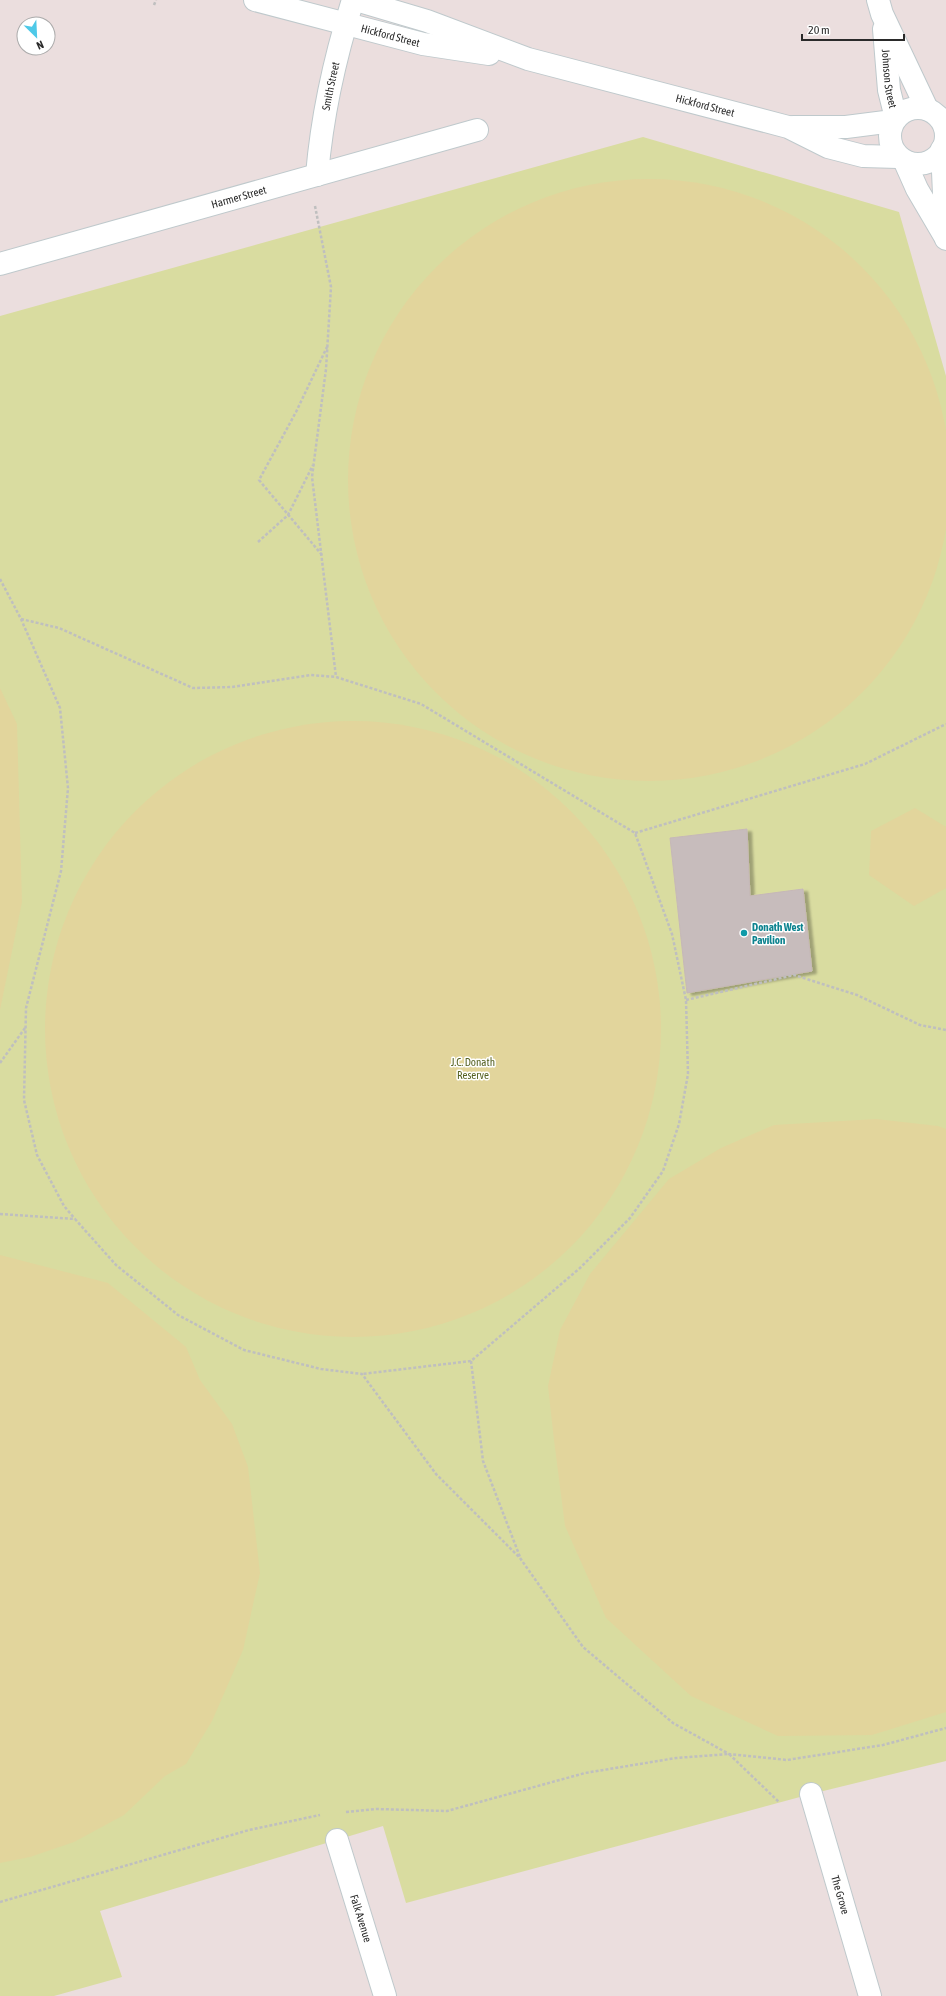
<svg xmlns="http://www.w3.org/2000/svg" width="946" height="1996" font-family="'Asap Condensed',sans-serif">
<defs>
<filter id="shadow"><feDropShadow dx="4.5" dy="2.5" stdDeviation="1" flood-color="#0004"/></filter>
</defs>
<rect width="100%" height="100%" fill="#ebdede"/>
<path fill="#d9dca0" d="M643,137L899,212L946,376V1761L811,1794L406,1903L383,1826L100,1911L122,1977L54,1996H0V316Z"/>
<g fill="#e2d59c">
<circle cx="649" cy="480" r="301"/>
<path d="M0,688L17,724L22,902L0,1010Z"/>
<circle cx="353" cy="1029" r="308"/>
<path d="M915,808L946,827V888L914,906L869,875L871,831Z"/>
<path d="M876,1119L938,1126L946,1129V1712L872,1735L778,1736L691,1696L606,1618L565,1526L554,1440L548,1386L560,1330L590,1274L669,1179L721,1148L774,1125Z"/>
<path d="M0,1255L108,1283L186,1347L200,1380L232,1424L248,1467L260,1573L243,1650L212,1721L186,1764L165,1776L124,1815L74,1842L30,1857L0,1863Z"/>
</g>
<path fill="#c7bcbc" stroke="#c6b8b8" filter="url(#shadow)" d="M747,829L750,896L803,889L812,971L687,993L670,838Z"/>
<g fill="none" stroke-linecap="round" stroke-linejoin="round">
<g stroke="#bfc9cc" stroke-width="24">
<g id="minor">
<path d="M878,0L882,14L927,109"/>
<path id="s1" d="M884,29L889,90L896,118"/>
<path id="s2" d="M317,175C322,116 335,57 353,0"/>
<path id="s3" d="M0,264L477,130"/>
<path id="s4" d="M811,1794L870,1996"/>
<path id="s5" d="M337,1840L385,1996"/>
</g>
</g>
<g stroke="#bfc9cc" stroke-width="24">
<g id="tertiary">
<path id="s6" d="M255,0L423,44L489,54"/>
<path id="s7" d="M356,0L427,21L528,59L788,127L828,147L863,156L898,157"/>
<circle cx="918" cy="136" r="28"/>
<path d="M793,127H846L893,121"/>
<path d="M942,149L946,239"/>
<path d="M905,162L917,189L944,235"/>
</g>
</g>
<g stroke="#bfbfbf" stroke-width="2.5" stroke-dasharray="3 2" stroke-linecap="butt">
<path d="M154,5L156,0"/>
<path d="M315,206L331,287L326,369L312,477L336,677"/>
<path d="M258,542L288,515L313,465"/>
<path d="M322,555L259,480L296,412L327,347"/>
<path d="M0,579L21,619L60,708L68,788L61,871L26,1008L24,1100L37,1155L64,1206L75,1219"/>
<path d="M21,619L59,628L193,688L232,687L311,675L336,677L421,704L635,833L672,934L686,1000L688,1074L679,1124L663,1171L630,1218L580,1268L471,1361L362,1374"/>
<path d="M635,833L865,764L946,724"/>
<path d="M686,1000L794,975L857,995L920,1025L946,1030"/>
<path d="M0,1063L25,1028"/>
<path d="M0,1214L75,1219L116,1265L178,1315L244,1350L321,1369L362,1374L436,1474L520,1558L583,1647L673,1723L729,1754L787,1760L883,1745L946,1728"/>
<path d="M471,1361L483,1461L520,1557"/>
<path d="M346,1812L376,1809L447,1811L585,1773L676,1758L729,1754L779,1802"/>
<path d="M0,1902L249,1830L320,1815"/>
</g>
<use href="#minor" stroke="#fff" stroke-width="22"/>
<use href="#tertiary" stroke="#fff" stroke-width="22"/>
</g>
<circle fill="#0f9aa8" stroke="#fff" stroke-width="1.5" cx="744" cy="933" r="4"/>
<g text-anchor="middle" stroke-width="3" stroke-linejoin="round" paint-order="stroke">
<g font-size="11" fill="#2a2a2a" stroke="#fff">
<text dy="4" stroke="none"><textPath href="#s6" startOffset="140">Hickford Street</textPath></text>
<text dy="4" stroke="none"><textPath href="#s1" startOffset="50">Johnson Street</textPath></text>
<text dy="4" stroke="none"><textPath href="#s2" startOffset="90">Smith Street</textPath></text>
<text dy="4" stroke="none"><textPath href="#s7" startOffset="365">Hickford Street</textPath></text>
<text dy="4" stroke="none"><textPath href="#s3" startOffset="248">Harmer Street</textPath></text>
<text dy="4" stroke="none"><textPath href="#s4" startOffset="105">The Grove</textPath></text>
<text dy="4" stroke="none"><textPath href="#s5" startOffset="82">Falk Avenue</textPath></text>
</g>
<g font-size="11" font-weight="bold" fill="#0d838f" stroke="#fff" text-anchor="start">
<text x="752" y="931">Donath West<tspan x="752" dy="13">Pavilion</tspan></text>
</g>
<g font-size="11" fill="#556121" stroke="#fff">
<text x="473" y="1066">J.C. Donath<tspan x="473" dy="13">Reserve</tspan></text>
</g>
</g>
<g transform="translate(36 36) rotate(156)"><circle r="19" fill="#ffffff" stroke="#aaaaaa"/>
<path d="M0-3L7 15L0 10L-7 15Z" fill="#4ec9e8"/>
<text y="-6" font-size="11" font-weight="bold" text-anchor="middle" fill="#2a2a2a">N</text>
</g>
<path d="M802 34v6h102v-6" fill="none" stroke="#2a2a2a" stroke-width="2"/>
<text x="808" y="34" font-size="12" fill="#2a2a2a" stroke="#ffffff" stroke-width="3" paint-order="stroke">20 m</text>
</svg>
